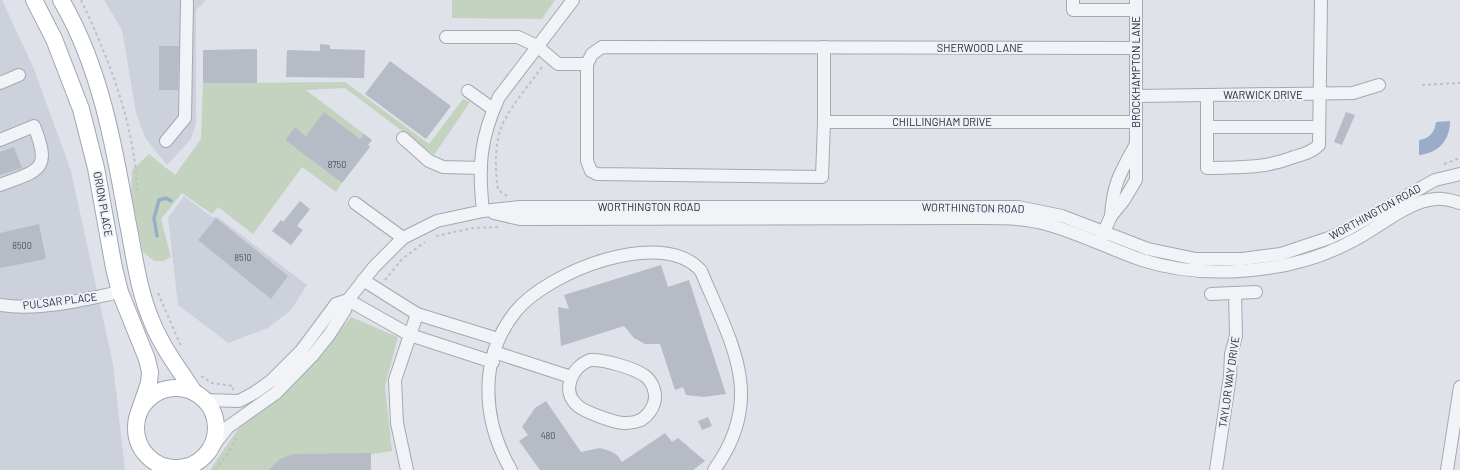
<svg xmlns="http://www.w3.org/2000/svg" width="1460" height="470" font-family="Barlow,sans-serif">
<rect width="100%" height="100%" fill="#dfe2e9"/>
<g fill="#cdd1db">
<path d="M0,0H2L34,69L71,171L113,364L125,470H0Z"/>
<path d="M104,0H206L196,10V124L191,139L167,165L146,139L136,113L122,30Z"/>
<path d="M184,196L212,217H218L307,285L291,310L268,328L228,343L178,305L168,218Z"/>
</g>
<g fill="#c3d3c0">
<path d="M452,0H555L542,19L452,18Z"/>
<path d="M345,82L429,144L463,99L470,102L434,155L345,88L306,90L364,134L360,139L306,136L295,128L285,140L342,183L336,192L302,167L253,234L218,207L212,214L182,193L161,219L171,257L163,261H154L143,252L131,193L132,170L149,154L175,175L201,139L203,83Z"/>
<path d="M351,317L398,337L385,386L392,451L269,470H210L238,429L297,382Z"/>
</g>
<path fill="#99acca" d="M1450,121C1450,140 1439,153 1419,155V140C1429,139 1435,132 1436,122Z"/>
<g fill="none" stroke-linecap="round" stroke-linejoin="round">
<path stroke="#99acca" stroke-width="3.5" d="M157,236L154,218L159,200L166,198L171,201"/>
</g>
<g fill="#b6bbc6">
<path d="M320,44L330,45V49L365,50L364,78L286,77L287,50L320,51Z"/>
<path d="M159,46H179L178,90H159Z"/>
<path d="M257,49V83H203V50Z"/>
<path d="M390,61L451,106L426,139L365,94Z"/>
<path d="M324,112L360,139L364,134L372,140L368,145L370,147L342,183L285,140L295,127L306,136Z"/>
<path d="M1346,112L1355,115L1342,145L1334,142Z"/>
<path d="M14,147L22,168L0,175V152Z"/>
<path d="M300,201L310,209L297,226L303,230L291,245L272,231L281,220L283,222Z"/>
<path d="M216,218L288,276L271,299L198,240Z"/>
<path d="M39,224L46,259L0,268V233Z"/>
<path d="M661,265L668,287L689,280L726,394L704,397L686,395L683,387L675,390L660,344H645L634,338L624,326L561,346L558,307L569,309L564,295Z"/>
<path d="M546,401L581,452L600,448L610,451L617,455L622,462L665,433L672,442L678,438L705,461L693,470H540L519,441L528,435L522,427L535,408Z"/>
<path d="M708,417L712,426L702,430L698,421Z"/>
<path d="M371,453V470H269L280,459L294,454Z"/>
</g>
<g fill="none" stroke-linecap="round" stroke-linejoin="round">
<g stroke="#a4a8b3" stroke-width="14">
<g id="minor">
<path d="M1073,0V10H1135"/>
<path d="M1321,0C1320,48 1320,97 1319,145C1312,152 1304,154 1294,157C1263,169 1239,167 1207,168V95L1353,93L1379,85"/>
<path d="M446,37H518L537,46L558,64H587"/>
<path d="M824,47V122H1136"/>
<path d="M0,83L19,75"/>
<path d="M468,91L493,109"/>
<path d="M1136,96L1207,95"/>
<path d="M824,122L822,177L597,174L591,171L587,161V64L592,54L602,47L1136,48"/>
<path d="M1207,127H1319"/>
<path d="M403,138L429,161L443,167L481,168"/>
<path d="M0,140L34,126C52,171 39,170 0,185"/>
<path d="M166,141L185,118L187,2"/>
<path d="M355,203L403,238"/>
<path d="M483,211C478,166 480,138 499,97L573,0"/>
<path d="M494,213L520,219L968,218C993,218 1021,217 1046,224C1079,233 1110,249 1142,260C1182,273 1226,274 1268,268C1298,264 1329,254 1356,239C1379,227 1410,200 1436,199C1444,198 1453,201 1460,203"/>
<path d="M1111,216C1113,184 1120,173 1135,146"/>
<path d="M1100,241L1111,216L1124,200L1136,180V0"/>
<path d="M363,280L417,314L498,339"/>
<path d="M1211,294L1256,292"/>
<path d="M348,300L410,335L493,362"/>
<path d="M0,305C40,311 81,300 120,292"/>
<path d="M494,352L571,377"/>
<path d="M590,360C603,359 634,368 645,376C653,382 657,394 654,403C652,410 647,416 641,420C636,422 632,423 626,423C617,424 585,412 578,406C560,391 572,367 590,360Z"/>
<path d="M205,400L239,401L254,393L271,381L301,351L336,304L348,300"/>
<path d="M211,449L228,427L276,393L313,355L329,335L345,310L348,300L374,267L403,238L437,221L483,211L520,207H1018L1062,216L1148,249L1196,259H1242L1281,254L1329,238L1348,229L1435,180L1460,174"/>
<path d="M407,470L397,423L395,380L417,314"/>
<path d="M511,470C482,420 478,358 516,311C548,272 662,226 701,271C731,343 767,397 714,470"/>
<path d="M1216,470L1230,376L1231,354L1236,336L1235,293"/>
<path d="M1447,470L1460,387"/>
</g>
</g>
<g stroke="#9ea5b5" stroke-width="18">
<g id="major">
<path d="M34,0L54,39L81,109L96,168L114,268L120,292L147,359L150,372L149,383L139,412"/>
<path d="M61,0C100,66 114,145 127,219C134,253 138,290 152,322C162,347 179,369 194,392"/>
<circle cx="176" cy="428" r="40"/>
</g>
</g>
<g stroke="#bdc0c7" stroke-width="2" stroke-dasharray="3 3" stroke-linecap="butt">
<path d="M81,0C109,59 135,125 137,191"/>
<path d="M1422,85L1460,83"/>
<path d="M1444,164L1460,158"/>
<path d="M507,196L498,190C495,169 494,143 503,123C513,103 529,85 542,67"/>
<path d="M436,236L473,228L500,227"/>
<path d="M385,280L402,259L425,242"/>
<path d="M158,293L181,346"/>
<path d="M201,376L212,383L233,386V390"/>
<path d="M215,470L227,455L238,436"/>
</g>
<use href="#minor" stroke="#f2f3f7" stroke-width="12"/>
<use href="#major" stroke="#fff" stroke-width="16"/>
</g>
<g text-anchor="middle" stroke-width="4" stroke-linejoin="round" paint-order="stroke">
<g font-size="9" fill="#4c5162">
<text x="337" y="168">8750</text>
<text x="22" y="249">8500</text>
<text x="243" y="261">8510</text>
<text x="548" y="439">480</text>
</g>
<g font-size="11" fill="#282e40" stroke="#eff1f6">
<text x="980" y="52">SHERWOOD LANE</text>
<text transform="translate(1136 72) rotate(-90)" y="4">BROCKHAMPTON LANE</text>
<text x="1263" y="99">WARWICK DRIVE</text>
<text x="942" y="126">CHILLINGHAM DRIVE</text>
<text transform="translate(103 204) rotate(80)" y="4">ORION PLACE</text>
<text x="649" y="211">WORTHINGTON ROAD</text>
<text transform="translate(973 208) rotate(1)" y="4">WORTHINGTON ROAD</text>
<text transform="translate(1375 212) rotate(-29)" y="4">WORTHINGTON ROAD</text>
<text transform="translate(60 301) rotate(-7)" y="4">PULSAR PLACE</text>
<text transform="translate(1229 382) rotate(-82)" y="4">TAYLOR WAY DRIVE</text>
</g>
</g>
</svg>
